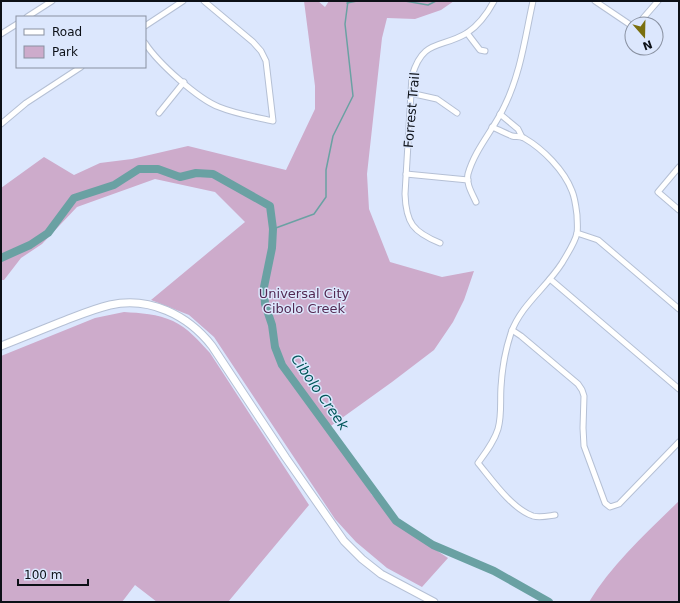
<svg xmlns="http://www.w3.org/2000/svg" width="680" height="603" font-family="'DejaVu Sans',sans-serif">
<rect width="100%" height="100%" fill="#dce7fd"/>
<g fill="#cdabcb">
<path d="M304,1H318L325,7L329,1H454L441,10L415,19L387,18L382,38L367,174L369,209L390,262L442,277L474,271L464,300L453,322L434,350L392,382L328,428L372,495L412,534L448,558L422,587L387,568L356,542L335,519L214,337L189,315L151,300L245,222L215,192L155,179L77,207L42,244L21,258L4,280H1V188L44,157L74,175L100,163L132,159L188,146L286,170L315,109V86Z"/>
<path d="M124,312C140,313 158,314 173,321C188,328 199,341 210,353L309,505L228,602H157L135,585L122,602H1V356L95,318Z"/>
<path d="M679,501V577L678,582L679,602H589C612,564 647,532 679,501Z"/>
</g>
<g fill="none" stroke-linecap="round" stroke-linejoin="round">
<g stroke="#6aa1a3" stroke-width="1.5">
<path d="M405,1L428,5L436,1"/>
<path d="M347,3L357,1"/>
<path d="M273,229L314,214L326,197V170L333,136L353,96L345,24L348,1"/>
</g>
<path stroke="#6aa1a3" stroke-width="8" d="M1,258L30,245L48,233L74,198L114,185L139,169H158L180,177L196,173L213,174L270,206L273,229L272,248L264,287L265,304L272,325L275,347L282,365L396,521L433,545L494,571L549,602"/>
<g stroke="#b5c0d5" stroke-width="7">
<g id="minor">
<path d="M595,1L632,26"/>
<path d="M27,17L52,1"/>
<path d="M638,24L658,1"/>
<path d="M145,26L183,1"/>
<path d="M467,33L480,50L485,51"/>
<path d="M1,34L17,24"/>
<path d="M145,43C158,63 198,99 219,107C236,114 255,117 273,121L266,61L261,51L253,42L204,1"/>
<path d="M410,93L437,99L457,113"/>
<path d="M159,113L184,82"/>
<path d="M500,114L518,129L522,137"/>
<path d="M1,124L26,103L81,67"/>
<path d="M492,127C499,130 505,133 512,136C516,137 520,136 524,138C543,149 564,170 572,191C575,198 576,207 577,215C577,220 578,228 577,233C575,243 567,254 562,263C546,288 521,305 511,333C505,351 502,369 501,387C500,401 502,415 498,429C494,442 486,452 478,463C492,480 512,509 533,516C540,518 548,516 555,515"/>
<path d="M679,167L658,192L679,210"/>
<path d="M406,174L468,180"/>
<path d="M476,202C472,193 466,184 468,174C475,149 494,129 504,107C521,73 525,37 533,1"/>
<path d="M577,233L598,240L679,309"/>
<path d="M440,243C413,232 406,223 405,194L412,76C423,38 441,49 467,33C479,25 487,14 494,1"/>
<path d="M550,279L679,389"/>
<path d="M512,330L521,336L578,384L582,390L584,396L583,428L584,446L605,503L610,507L619,504L679,442"/>
</g>
</g>
<g stroke="#b5c0d5" stroke-width="9">
<path id="secondary" d="M1,346C21,338 41,330 61,322C77,316 93,309 110,305C149,296 188,315 212,346L286,458L344,541L362,559L381,574L434,602"/>
</g>
<use href="#minor" stroke="#fff" stroke-width="5"/>
<use href="#secondary" stroke="#fff" stroke-width="7"/>
</g>
<g text-anchor="middle" stroke-width="3" stroke-linejoin="round" paint-order="stroke">
<g font-size="13" fill="#0c1017" stroke="#dce7fd">
<text transform="translate(411 110) rotate(-85)" y="5">Forrest Trail</text>
</g>
<g font-size="13" fill="#532953" stroke="#dce7fd">
<text x="304" y="298">Universal City<tspan x="304" dy="15">Cibolo Creek</tspan></text>
</g>
<g font-size="14" font-style="italic" fill="#005659" stroke="#dce7fd">
<text transform="translate(320 392) rotate(55)" y="5">Cibolo Creek</text>
</g>
</g>
<rect width="680" height="603" fill="none" stroke="#0c1017" stroke-width="4"/>
<rect x="16" y="16" width="130" height="52" fill="#dce7fd" stroke="#8991a1"/>
<rect x="24" y="29" width="20" height="6" fill="#ffffff" stroke="#8991a1"/>
<text x="52" y="36" font-size="12" fill="#0c1017">Road</text>
<rect x="24" y="46" width="20" height="12" fill="#cdabcb" stroke="#8991a1"/>
<text x="52" y="56" font-size="12" fill="#0c1017">Park</text>
<g transform="translate(644 36) rotate(160)"><circle r="19" fill="#dce7fd" stroke="#8991a1"/>
<path d="M0-3L7 15L0 10L-7 15Z" fill="#7a6f0e"/>
<text y="-6" font-size="11" font-weight="bold" text-anchor="middle" fill="#0c1017">N</text>
</g>
<path d="M18 579v6h70v-6" fill="none" stroke="#0c1017" stroke-width="2"/>
<text x="24" y="579" font-size="12" fill="#0c1017" stroke="#dce7fd" stroke-width="3" paint-order="stroke">100 m</text>
</svg>
